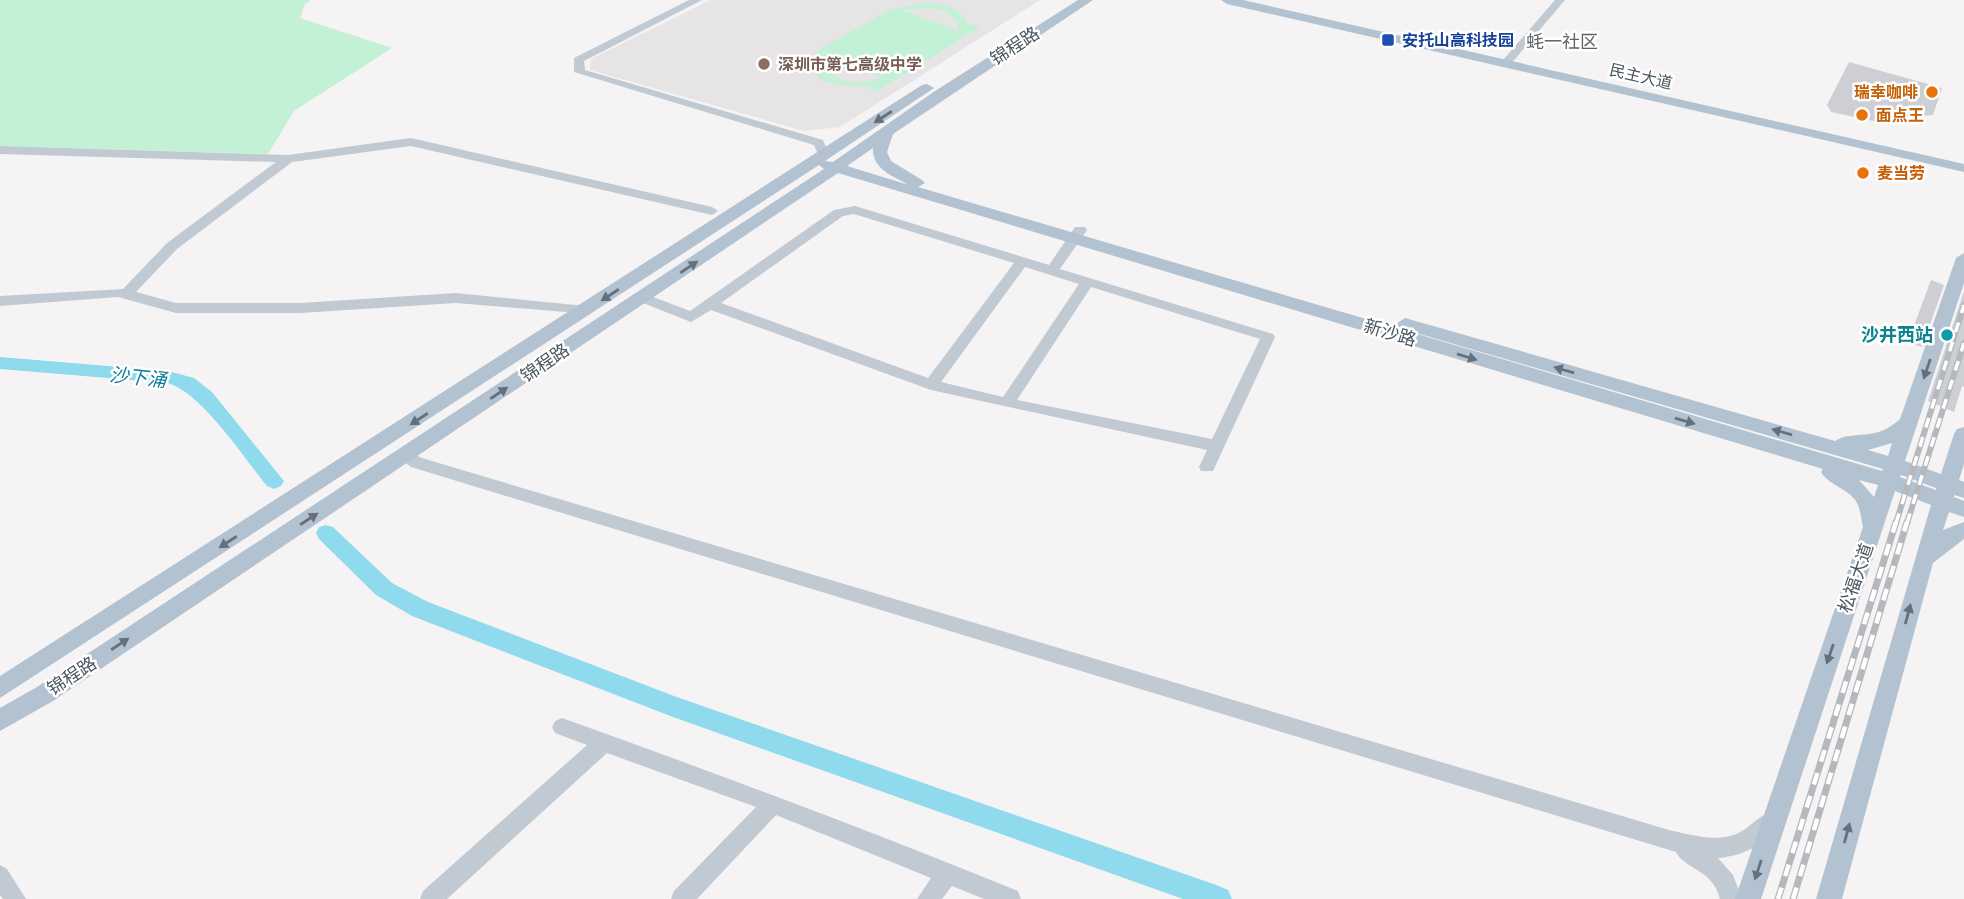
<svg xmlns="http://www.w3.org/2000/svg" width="1964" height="899" font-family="'Public Sans','Noto Sans SC',sans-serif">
<rect width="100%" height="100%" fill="#f5f3f3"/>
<path fill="#e6e4e5" d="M711,0H1040L840,127L804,131L590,70L591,59Z"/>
<g fill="#c3f1d5" fill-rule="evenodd">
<path d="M0,0H311L305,4L300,18L392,48L294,111L268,154L0,146Z"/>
<path d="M925,3C942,4 964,7 968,26L972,24L980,27L876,92C873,91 872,88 869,87C849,83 810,91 812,58L819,50L891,9ZM927,8C941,9 960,14 958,31L903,10ZM827,53L881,78C863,85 833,84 823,64Z"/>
</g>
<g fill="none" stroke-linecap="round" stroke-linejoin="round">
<g fill="#90daee" fill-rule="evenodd">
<path d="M0,357L168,371L194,378L212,392L284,481L281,486L274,489L267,486C243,457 203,394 168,383L0,369Z"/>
<path d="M326,525L333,527L392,583L428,602L674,696L1219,886L1228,890L1232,899H1183L673,717L412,616L376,595L319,539L316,533L319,527Z"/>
</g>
</g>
<g fill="#cdcfd5">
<path d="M1849,62L1942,88L1933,115L1873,121L1831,112L1827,105Z"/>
<path d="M1931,280L1944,285L1922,347L1908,342Z"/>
<path d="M1964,291V387L1962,386L1954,412L1928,401Z"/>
</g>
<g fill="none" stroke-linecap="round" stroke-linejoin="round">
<g fill="#c1cad2" fill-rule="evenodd">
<path d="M689,0H702L584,61L585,70L823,140L830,156L828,159H820L814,145L574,72V58Z"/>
<path d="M1555,0H1565L1510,65H1502V61Z"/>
<path d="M411,138L712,207L718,211L712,215L411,146L292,162L177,249L136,292L176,303H300L456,293L585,306L590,308L592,311L590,314L456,303L300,313H176L118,297L0,306V296L123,289L167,243L276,162L0,154V146L288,155Z"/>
<path d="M855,206L1049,265L1075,227H1085L1087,230L1060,269L1273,334L1275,337L1213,471H1201L1199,467L1207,450L931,390L711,310L691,322L638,301L636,298L643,293L690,311L834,210ZM854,214L1014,263L928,378L721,303L843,216ZM1025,267L1079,284L1003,397L941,382ZM1091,287L1260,339L1212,439L1017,400Z"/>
<path d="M405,450L422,458L1669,830C1692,835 1720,844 1742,831C1752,825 1759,816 1770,812L1777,815L1780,822C1771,843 1740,857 1718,858L1733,875L1742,899H1720C1713,869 1684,869 1676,852L411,467L397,456L399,452Z"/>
<path d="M562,718C715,773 869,830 1018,891L1021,899H984L952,886L942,899H917L931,878L776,815L697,899H671L674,891L756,807L607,753L447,899H420L423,891L587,745L555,733L552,727L555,721Z"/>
<path d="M0,865L7,869L26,899H3L0,895Z"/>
</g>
<g fill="#b3c2d1" fill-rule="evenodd">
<path d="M1078,0H1093L893,134L887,152L891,161L922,180L925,183L918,187L1882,471L1883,469L1399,328L1396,324L1405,318L1835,441C1855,429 1874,443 1900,419L1956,258L1964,253V283L1905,461L1941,474L1954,434L1957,429L1964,427V464L1959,480L1964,482V498L1954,495V497L1964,501V517L1949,512L1943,530L1964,522V539L1933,563L1842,899H1816L1931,505L1895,491L1761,899H1735L1863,527C1861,519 1861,511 1857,503C1849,488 1829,486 1821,472L1823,469L838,173L53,701L0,731V708L37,687L824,169L819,165L0,698V676L922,85L927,84L934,88L825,161L833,162L935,91ZM873,148C872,169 893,176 909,185L847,166ZM1892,443L1888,456L1868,450ZM1901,475L1936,488V490L1900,477ZM1859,480L1878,485L1874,497Z"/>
<path d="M1221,0H1243L1964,164V172L1227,4Z"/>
</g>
<g stroke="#b5b8bd" stroke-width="6">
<g id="rail-far1">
<path d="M1896,523L1964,305"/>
<path d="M1907,523L1964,343"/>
</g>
</g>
<g stroke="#b5b8bd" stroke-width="7">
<g id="rail">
<path d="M1778,899L1896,522"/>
<path d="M1793,899L1907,522"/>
</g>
</g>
<use href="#rail-far1" stroke="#fff" stroke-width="3.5" stroke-dasharray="10" stroke-linecap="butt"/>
<use href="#rail" stroke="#fff" stroke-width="4.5" stroke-dasharray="12" stroke-linecap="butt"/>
</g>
<defs><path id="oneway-solid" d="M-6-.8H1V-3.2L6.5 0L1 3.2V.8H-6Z" transform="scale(1.75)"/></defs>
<g fill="#64717d">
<use href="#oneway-solid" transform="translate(883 117) rotate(147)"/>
<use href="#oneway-solid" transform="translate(689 267) rotate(-34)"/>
<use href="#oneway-solid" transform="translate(610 295) rotate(147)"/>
<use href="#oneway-solid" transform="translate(1467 357) rotate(17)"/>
<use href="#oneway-solid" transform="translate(1927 369) rotate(109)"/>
<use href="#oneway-solid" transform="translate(1564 370) rotate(-164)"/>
<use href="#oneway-solid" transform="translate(499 393) rotate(-34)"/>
<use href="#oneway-solid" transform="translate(419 419) rotate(147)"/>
<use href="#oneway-solid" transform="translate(1685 421) rotate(16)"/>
<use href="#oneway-solid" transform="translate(1782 432) rotate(-164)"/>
<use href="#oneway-solid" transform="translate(309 519) rotate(-33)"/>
<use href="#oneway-solid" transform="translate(228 542) rotate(147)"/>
<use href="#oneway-solid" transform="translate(1908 614) rotate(-75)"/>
<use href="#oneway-solid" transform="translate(120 644) rotate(-33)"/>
<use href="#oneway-solid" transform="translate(1830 654) rotate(109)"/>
<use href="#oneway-solid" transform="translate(1847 833) rotate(-75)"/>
<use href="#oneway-solid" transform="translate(1758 870) rotate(108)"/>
</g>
<rect fill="#1a4fb4" stroke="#fff" stroke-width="2.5" x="1381" y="33" width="14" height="14" rx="3.5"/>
<circle fill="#8d6e63" stroke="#fff" stroke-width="2.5" cx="764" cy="64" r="7"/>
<g fill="#e8710a" stroke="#fff" stroke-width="2.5">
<circle cx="1932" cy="92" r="7"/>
<circle cx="1862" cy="115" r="7"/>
<circle cx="1863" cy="173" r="7"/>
</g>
<circle fill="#0f9aa8" stroke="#fff" stroke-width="2.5" cx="1947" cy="335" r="7"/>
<g text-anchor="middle" stroke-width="5" stroke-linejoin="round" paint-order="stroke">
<g font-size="16" font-weight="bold" fill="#164399" stroke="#fff" text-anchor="start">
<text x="1402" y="46">安托山高科技园</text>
</g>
<g font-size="16" font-weight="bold" fill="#785e54" stroke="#fff" text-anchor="start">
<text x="778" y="70">深圳市第七高级中学</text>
</g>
<g font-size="16" fill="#4a5661" stroke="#fff">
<text transform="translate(1641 76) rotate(13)" y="6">民主大道</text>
</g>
<g font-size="16" font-weight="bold" fill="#c56008" stroke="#fff" text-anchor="start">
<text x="1918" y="98" text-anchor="end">瑞幸咖啡</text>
<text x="1876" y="121">面点王</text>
<text x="1877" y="179">麦当劳</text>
</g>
<g font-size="18" fill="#5f6368" stroke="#fff">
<text x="1562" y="48">蚝一社区</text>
</g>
<g font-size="18" fill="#4a5661" stroke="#fff">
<text transform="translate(1015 46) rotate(-33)" y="6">锦程路</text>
<text transform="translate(1390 333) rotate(17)" y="6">新沙路</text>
<text transform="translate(545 363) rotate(-34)" y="6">锦程路</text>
<text transform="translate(1856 578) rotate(-71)" y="6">松福大道</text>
<text transform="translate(72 676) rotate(-33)" y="6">锦程路</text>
</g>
<g font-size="18" font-weight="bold" fill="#0d838f" stroke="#fff" text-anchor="end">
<text x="1933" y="341">沙井西站</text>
</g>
<g font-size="19" font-style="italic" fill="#0c7c9b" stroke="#fff">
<text transform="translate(138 377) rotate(6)" y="7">沙下涌</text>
</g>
</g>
</svg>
